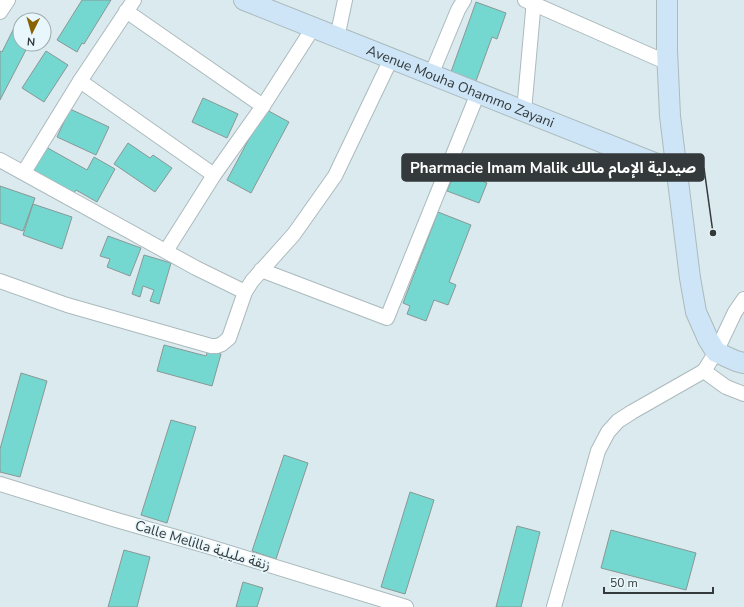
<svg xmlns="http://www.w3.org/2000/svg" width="744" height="607" font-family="'Nunito Sans','Noto Sans Arabic',sans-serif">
<rect width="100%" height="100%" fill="#dbeaee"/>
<g fill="#74d8d0" stroke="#899896">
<path d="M82,0H111L84,44L82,43L77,52L57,40Z"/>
<path d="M476,2L506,13L497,39L492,37L476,81L451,72Z"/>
<path d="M16,24L20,26V44H29L0,100V51L2,52Z"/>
<path d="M46,51L68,65L44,102L22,88Z"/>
<path d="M203,98L238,114L227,138L192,122Z"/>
<path d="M70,109L109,127L96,155L57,137Z"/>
<path d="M265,109L289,122L251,193L227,180Z"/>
<path d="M128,143L150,158L153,155L172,168L155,192L114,164Z"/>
<path d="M46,147L87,170L94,157L115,169L97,202L76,190L74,193L33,170Z"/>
<path d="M477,160L491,165L484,182L487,183L479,203L447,191L456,170L471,176Z"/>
<path d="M0,186L35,198L23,231L0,223Z"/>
<path d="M33,204L72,217L62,249L23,235Z"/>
<path d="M438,212L471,225L449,282L456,285L448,305L434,300L426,321L407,314L410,306L403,303Z"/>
<path d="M108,236L141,248L130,276L107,267L110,259L100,256Z"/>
<path d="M144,255L171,263L159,304L150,301L154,290L143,286L140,297L132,294Z"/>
<path d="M164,345L206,356L208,350L221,354L212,386L157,371Z"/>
<path d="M21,373L47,381L20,477L0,472V449Z"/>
<path d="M171,420L196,427L167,523L141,515Z"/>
<path d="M284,455L308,463L276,559L252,551Z"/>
<path d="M410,492L434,500L405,594L381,587Z"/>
<path d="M517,526L540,532L521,607H496Z"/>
<path d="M611,530L696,553L686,590L601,568Z"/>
<path d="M124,550L150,557L137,607H108Z"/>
<path d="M243,582L263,588L257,607H236Z"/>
</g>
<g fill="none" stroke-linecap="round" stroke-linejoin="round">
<g stroke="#abbabd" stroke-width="16">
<g id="street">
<path d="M525,0L668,63"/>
<path d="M126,11L263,106"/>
<path d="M0,12L8,0"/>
<path d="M337,38L345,0"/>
<path d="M431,75L458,10L464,0"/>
<path d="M80,81L214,175"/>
<path d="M524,111L534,0"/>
<path d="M0,160L196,268L245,292"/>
<path d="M24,172L80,81L134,0"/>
<path d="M166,251L214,175L263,106L313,28"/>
<path d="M261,270L387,318L478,93"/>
<path d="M0,281L67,305L211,346H217L222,344L229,338L245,292L252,281L294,234L335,176L391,59"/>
<path d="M744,299L735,312L716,352L704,371L726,387L744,394"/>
<path d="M0,484L113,519L207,546L406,607"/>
<path d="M554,607L598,451L608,432L618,421L632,412L704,371"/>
</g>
</g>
<g stroke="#abbabd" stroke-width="22">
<g id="secondary">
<path id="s1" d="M244,0L677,172"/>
<path d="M667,0V50L670,116L690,278L696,312L708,339L716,352L736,361L744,363"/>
</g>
</g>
<use href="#street" stroke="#fff" stroke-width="14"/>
<use href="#secondary" stroke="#cde5f6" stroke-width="20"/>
</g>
<g text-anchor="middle" stroke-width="3.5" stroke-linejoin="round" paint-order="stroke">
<g font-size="14" fill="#343a3c" stroke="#e8f7fb">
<text dy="5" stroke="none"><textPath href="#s1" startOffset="233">Avenue Mouha Ohammo Zayani</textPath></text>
<text transform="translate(203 545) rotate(17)" y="5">Calle Melilla زنقة مليلية</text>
</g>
</g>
<path fill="none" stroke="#343a3c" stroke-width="1.5" d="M713 233L704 168"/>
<circle fill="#343a3c" stroke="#e8f7fb" stroke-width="1.5" cx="713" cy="233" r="4"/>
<rect fill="#343a3c" stroke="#343a3c" stroke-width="1.5" x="402" y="154" width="302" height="27" rx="4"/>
<g font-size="15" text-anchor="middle" font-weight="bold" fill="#fff">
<text x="553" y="173">Pharmacie Imam Malik صيدلية الإمام مالك</text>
</g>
<g transform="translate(32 32) rotate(185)"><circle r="19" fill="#e8f7fb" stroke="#a0abaf"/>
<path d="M0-3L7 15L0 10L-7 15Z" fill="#896300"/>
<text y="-6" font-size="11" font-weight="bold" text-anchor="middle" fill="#343a3c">N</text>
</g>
<path d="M604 587v6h109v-6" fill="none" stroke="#343a3c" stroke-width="2"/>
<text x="610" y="587" font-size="12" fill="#343a3c" stroke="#e8f7fb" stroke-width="3" paint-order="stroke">50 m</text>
</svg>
